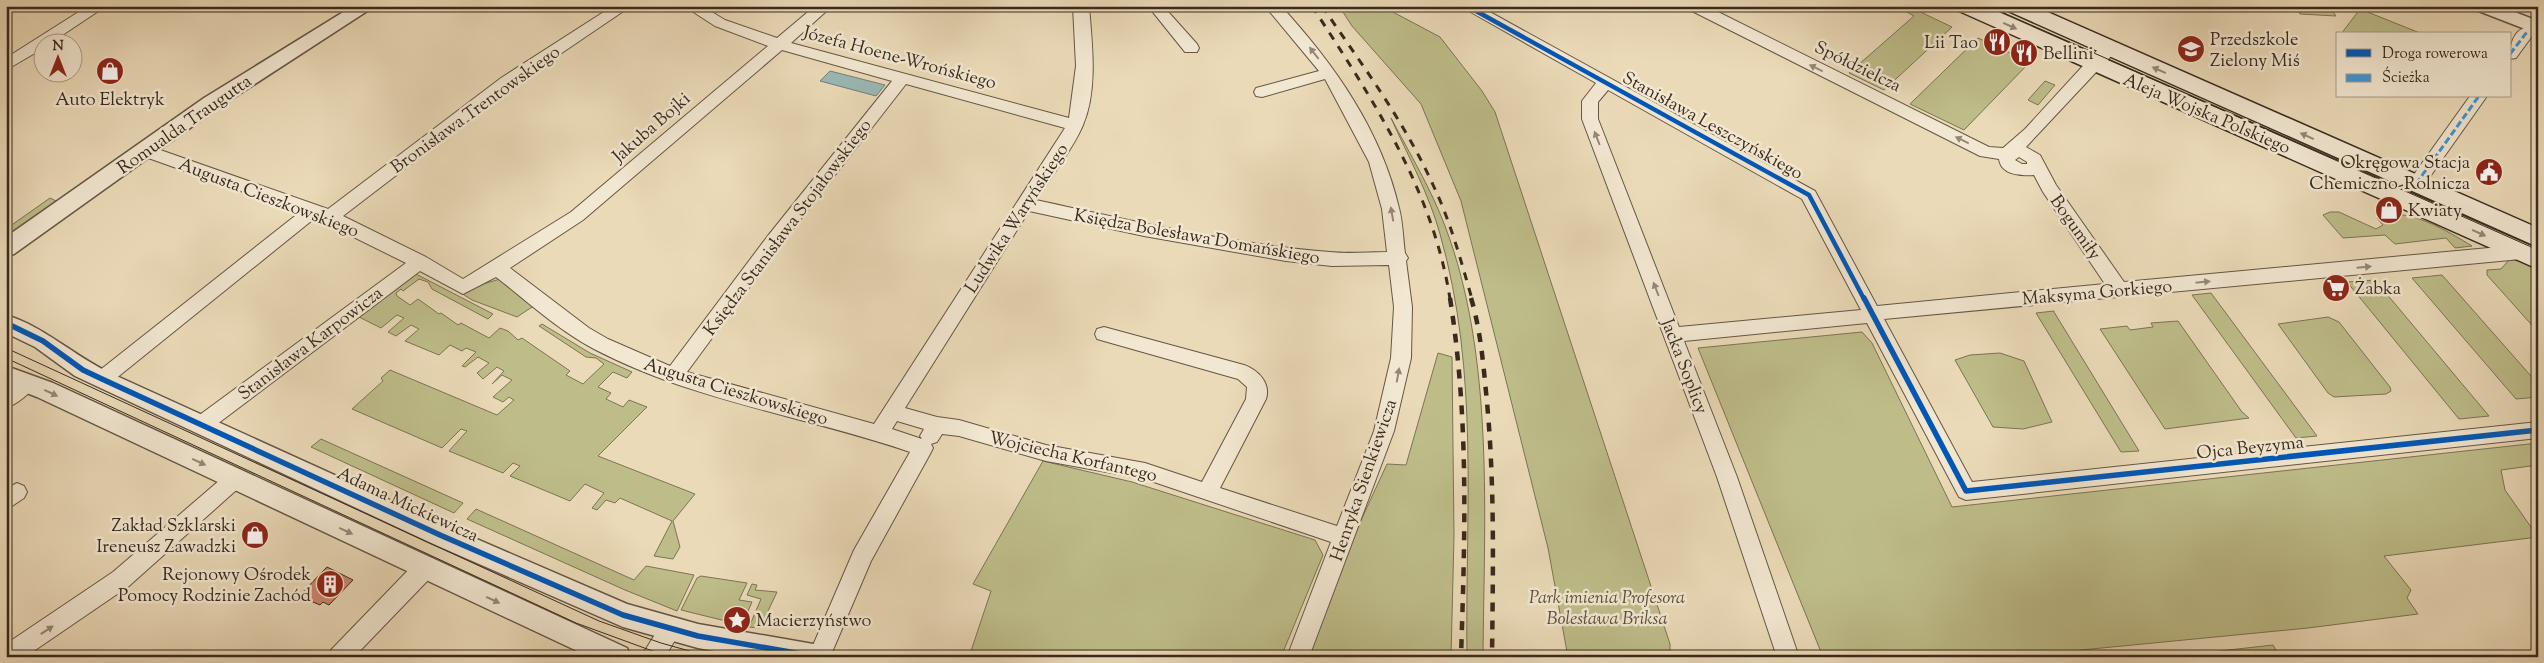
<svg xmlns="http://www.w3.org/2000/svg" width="2544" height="663" font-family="'Sorts Mill Goudy',serif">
<rect width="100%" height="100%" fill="#ebdab8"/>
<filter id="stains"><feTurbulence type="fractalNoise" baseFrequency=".004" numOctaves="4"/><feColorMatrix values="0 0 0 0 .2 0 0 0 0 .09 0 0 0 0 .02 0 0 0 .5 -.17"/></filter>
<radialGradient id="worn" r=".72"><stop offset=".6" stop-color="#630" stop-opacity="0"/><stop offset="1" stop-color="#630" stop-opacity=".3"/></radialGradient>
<g fill="#bebd8a" stroke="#7b7454">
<path d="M1339,6H1379L1393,12L1440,37L1482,91L1495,112L1670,644V657H1568L1548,548L1461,201L1421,104L1352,26Z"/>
<path d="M2294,6H2329L2336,16L2300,14Z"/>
<path d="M1910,7L1952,27L1884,90L1849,73L1914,16L1905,11Z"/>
<path d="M2360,9L2420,33L2341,34Z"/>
<path d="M1978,38L2030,62L1964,130L1910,104Z"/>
<path d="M2045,81L2055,85L2038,105L2028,100Z"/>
<path d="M1391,118C1410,154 1431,189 1445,226C1495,357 1484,519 1483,657H1467C1465,513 1480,374 1440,234C1429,194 1408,156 1391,118Z"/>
<path d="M50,198L58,202L6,237V229Z"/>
<path d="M2330,212H2339L2376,229L2383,225L2377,218C2404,204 2449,232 2472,246L2455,248L2446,238L2395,244L2385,235L2343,238L2323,215Z"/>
<path d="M2509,260H2519L2538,266V332L2487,275V270L2501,269Z"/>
<path d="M416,274L493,314L488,319L432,289L428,282L419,279L403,291L401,289L396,293L397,296L410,305L418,299L439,314L441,313L458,325L461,323L489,338L500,328L508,331L518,340L522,338L570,371L566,375L583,384L604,364L596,358L586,357L539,326L542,324L590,353L632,372L627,378L613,372L598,387L611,393L606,399L623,407L629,400L647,407L598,456L695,494L673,521L680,547L673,559L654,556L672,521L620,498L615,503L606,500L597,510L592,508L604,493L585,484L570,501L510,476L520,466L513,463L503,473L449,451L467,431L461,429L442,448L352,409L383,381L381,378L390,370L497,415L514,400L509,397L503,402L493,397L512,380L502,375L492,384L504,371L497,367L483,379L477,373L489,363L478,357L465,367L462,366L476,352L466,348L462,351L450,345L439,355L405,341L419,329L411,325L396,336L388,332L404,318L397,315L381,328L359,317Z"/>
<path d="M2442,275L2538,384V397L2516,399L2412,278Z"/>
<path d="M500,279L535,305L517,317L472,300L453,288L466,289Z"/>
<path d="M2375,280L2489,416L2459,419L2347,282Z"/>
<path d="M2211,293L2317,436L2296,438L2192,295Z"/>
<path d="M2054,311V312L2139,451L2121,452L2036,313Z"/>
<path d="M2328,317L2339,322L2390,387L2391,391L2386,394L2334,397L2328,393L2278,324Z"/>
<path d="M2178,321L2242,412L2249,418L2165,429L2100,329L2127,326L2130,330L2153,327L2151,323Z"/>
<path d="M1862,332L1872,343L1952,507L2538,443V465L2501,470L2505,490L2538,537L2384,556L2411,590L2407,598L2418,614L2308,628L2081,650L2084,657H1823L1698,348Z"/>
<path d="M1438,353L1452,357L1454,536L1451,657H1306L1339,568L1387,464L1406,465Z"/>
<path d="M2000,353L2024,361L2052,422L2023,429L1993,427L1955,360L1970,355Z"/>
<path d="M321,439L463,503L454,513L311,447Z"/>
<path d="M1043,461L1132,482L1315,540L1323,555L1281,657H969L991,591L973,584Z"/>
<path d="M476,509L634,580L646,566L694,575L677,611L625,590L467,519Z"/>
<path d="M701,576L747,583L739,600L752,602L742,625L681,610L697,578Z"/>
<path d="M752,584L757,585L755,590L777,592L760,628L749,627L761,599L747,595Z"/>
<path d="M2273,645L2280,657L2184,655Z"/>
</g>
<path fill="#99b9b6" stroke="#728079" d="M830,71L885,85L876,96L820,81Z"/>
<path fill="#ce8871" stroke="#382a1d" d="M327,567L353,580L329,605L323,602L320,605L299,596Z"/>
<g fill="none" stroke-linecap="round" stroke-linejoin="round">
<g stroke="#655644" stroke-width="2">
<g id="minor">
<path d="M88,6H106L52,42H42V49L6,70V58Z"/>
<path d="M613,6H631L513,86L343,216L426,257L463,279L571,212L768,46L715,26L684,6H702L725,20L777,38L815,6H832L791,43L1069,118L1076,66L1073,6H1089C1092,43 1098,90 1083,125C1073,149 1050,178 1036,200C1133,221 1231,244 1330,252C1349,254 1368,252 1387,252L1382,209L1369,162L1325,79L1262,97L1256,96L1254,92L1256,88L1319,71L1265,6H1281C1334,64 1381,130 1399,208C1403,223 1403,239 1405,253L1408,258L1406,261L1412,307L1411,358L1394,431L1309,657H1287L1331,542L1145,479L1046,461L959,436L942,434L937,442L931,444L933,448L930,454L871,561L830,657H808L854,550L910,452C805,416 693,401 594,349C558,330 527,301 496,277L463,294L420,271L208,431L201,433L194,431L191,425L194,419L406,263L315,218L109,384L102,387L95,384L92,379L95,374L300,212L137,154L135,150L137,146H149L328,209L501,78ZM782,50L892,81L767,237L670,366L608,339L589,328L510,268L583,220ZM906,84L1065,128L874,424L687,372L779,247ZM1029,211L1144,236L1286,261L1332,266L1389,265L1394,307L1391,358L1374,431L1337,526L1220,488L1266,399C1271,383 1258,370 1244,365L1104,327L1097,329L1095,334L1097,339L1238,379L1247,387L1246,399L1202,482L1145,463L1046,445L959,420L937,417L905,408ZM897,421L924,429L920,436L922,439L892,429Z"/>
<path d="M1148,6H1163L1197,44L1199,48L1197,52H1185Z"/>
<path d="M1460,6H1479L1815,191L1877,306L2105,284L2043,192L2034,175C2021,176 2001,175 1999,159L1980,156L1688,9L1686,6H1706L1989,147L2003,148L2025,129L2103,44H2115L2117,48L2115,52L2026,147L2040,155L2056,185L2124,282L2521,245L2527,247L2530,252L2527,257L2521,259L1884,319L1972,482L2538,422V438L1966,500L1959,497L1867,323L1684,341L1737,477L1799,657H1777L1717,477L1582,119V101L1596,83ZM1608,90L1802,199L1861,310L1679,327L1598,119V102ZM2019,157L2027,162V164H2022L2015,160Z"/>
<path d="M2527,27L2535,32L2516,58L2510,59C2510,46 2512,31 2527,27Z"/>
<path d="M2470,96H2487L2422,188H2410L2407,184L2410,180Z"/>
<path d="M27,375L34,378L37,383C31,393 17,404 6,408V389L20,378Z"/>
<path d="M235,471L242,473L245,479L242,485L129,586L25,657H6V644L113,572L228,473Z"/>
<path d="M17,483L24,486L27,492L24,498L6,510V489Z"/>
<path d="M425,559L433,561L436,568L433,575L354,657H328L331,650L417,561Z"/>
<path d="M670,620L678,623L681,630L665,657H641L662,623Z"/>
</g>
</g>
<g stroke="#655644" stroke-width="3">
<g id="tertiary">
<path d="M353,6H375L218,108L14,254L6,256V237L204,98Z"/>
<path d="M2473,6H2499L2538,21V34L2476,10Z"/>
<path d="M6,315C45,327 74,356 110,373L449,527L627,604L698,624L819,645L828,648L832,657H748L698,648L623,627L431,543L75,376L35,347L6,333Z"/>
<path d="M6,366L53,383L627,648L631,657H590L37,397L6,385Z"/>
</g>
</g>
<g stroke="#382a1d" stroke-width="3">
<g id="secondary">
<path d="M1956,6H1985L2538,249V269L1959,11Z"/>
<path d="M2005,6H2034L2538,228V247L2008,11Z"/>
</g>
</g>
<use href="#minor" fill="#f2e7d1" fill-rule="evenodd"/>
<use href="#tertiary" fill="#f2e7d1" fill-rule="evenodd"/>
<use href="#secondary" fill="#f2e7d1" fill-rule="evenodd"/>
<g stroke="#382a1d" stroke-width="1">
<path d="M1988,6L2538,250"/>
<path d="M6,348L599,621L661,643L711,657"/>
<path d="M6,358L576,623L669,657"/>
</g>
<g stroke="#382a1d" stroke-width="3" stroke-dasharray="8 8" stroke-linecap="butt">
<path d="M1312,6C1371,97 1433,189 1450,299"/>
<path d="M1322,6C1362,65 1405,122 1434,187C1451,223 1461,261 1472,299"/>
</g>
<g stroke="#382a1d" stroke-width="4.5" stroke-dasharray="9 9" stroke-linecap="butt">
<path d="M1450,298C1469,419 1465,535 1461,657"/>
<path d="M1471,298C1480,328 1483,360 1486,392C1495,480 1493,569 1492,657"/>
</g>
<g stroke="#3e96d5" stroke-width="3" stroke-dasharray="7 3" stroke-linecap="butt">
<path d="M2510,54L2527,32"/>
<path d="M2416,184L2479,96"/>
</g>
<g stroke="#f2e7d1" stroke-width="7">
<path id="cycleway-far1" d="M1467,6L1809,195L1864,299"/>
</g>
<g stroke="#f2e7d1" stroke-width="9">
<g id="cycleway">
<path d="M1864,298L1966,491L2538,430"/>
<path d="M6,323L43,341L83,370L102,379L440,535L623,615L698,636L819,657"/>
</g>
</g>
<use href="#cycleway-far1" stroke="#0057b8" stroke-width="4.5"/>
<use href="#cycleway" stroke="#0057b8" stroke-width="5.5"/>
</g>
<defs><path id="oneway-solid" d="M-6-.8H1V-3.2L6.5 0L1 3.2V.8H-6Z" transform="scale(1.25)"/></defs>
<g fill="#958877">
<use href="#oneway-solid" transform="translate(2010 26) rotate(24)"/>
<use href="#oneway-solid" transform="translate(1314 53) rotate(-128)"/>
<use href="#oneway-solid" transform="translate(1816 68) rotate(-154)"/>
<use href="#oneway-solid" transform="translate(2159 70) rotate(-156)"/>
<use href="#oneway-solid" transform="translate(2307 136) rotate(-156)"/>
<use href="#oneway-solid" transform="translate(1597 138) rotate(-111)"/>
<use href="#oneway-solid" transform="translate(1962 140) rotate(-154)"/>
<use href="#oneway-solid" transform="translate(1392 214) rotate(-100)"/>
<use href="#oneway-solid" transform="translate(2479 233) rotate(24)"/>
<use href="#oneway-solid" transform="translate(2364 267) rotate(-5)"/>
<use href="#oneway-solid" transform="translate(2203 282) rotate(-6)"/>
<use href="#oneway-solid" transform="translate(1656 289) rotate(-111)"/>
<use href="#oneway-solid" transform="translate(1398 375) rotate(-80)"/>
<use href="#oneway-solid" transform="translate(51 393) rotate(25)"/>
<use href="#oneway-solid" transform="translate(199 462) rotate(25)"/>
<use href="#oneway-solid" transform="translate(346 531) rotate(25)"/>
<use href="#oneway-solid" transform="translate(493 600) rotate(25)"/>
<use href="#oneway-solid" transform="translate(47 630) rotate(-33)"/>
</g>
<defs>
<g id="restaurant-disc" transform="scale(1.4375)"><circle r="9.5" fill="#8f2418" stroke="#f2e7d1"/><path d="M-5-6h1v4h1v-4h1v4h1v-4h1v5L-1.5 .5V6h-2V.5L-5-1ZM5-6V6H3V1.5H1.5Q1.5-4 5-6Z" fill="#fff"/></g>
<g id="school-disc" transform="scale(1.4375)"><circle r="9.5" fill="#8f2418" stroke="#f2e7d1"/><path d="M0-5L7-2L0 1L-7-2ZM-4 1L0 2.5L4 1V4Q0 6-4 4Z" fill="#fff"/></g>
<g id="shop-disc" transform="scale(1.4375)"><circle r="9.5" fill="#8f2418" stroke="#f2e7d1"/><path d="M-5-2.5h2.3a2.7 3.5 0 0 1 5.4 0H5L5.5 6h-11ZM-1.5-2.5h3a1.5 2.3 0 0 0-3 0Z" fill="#fff"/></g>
<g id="civic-disc" transform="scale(1.4375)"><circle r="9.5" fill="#8f2418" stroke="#f2e7d1"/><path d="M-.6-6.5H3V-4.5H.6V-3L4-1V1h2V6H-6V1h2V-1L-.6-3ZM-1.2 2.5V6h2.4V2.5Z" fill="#fff"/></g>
<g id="supermarket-disc" transform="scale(1.4375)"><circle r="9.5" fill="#8f2418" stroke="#f2e7d1"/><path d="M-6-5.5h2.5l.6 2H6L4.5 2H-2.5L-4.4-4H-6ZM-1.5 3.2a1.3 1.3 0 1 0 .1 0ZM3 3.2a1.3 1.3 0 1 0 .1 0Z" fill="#fff"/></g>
<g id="building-disc" transform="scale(1.4375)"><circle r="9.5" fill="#8f2418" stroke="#f2e7d1"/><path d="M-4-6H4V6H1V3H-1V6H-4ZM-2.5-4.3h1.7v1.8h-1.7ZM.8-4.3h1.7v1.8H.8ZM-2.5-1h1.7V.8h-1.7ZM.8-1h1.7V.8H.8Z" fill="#fff"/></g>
<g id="sight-disc" transform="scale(1.4375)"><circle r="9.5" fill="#8f2418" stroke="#f2e7d1"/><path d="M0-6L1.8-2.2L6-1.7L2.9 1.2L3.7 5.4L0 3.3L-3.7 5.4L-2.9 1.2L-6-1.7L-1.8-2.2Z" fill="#fff"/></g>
</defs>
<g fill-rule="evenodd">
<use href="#restaurant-disc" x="1997" y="42"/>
<use href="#school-disc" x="2191" y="49"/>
<use href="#restaurant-disc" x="2024" y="53"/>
<use href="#shop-disc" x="110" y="71"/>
<use href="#civic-disc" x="2489" y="172"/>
<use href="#shop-disc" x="2389" y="210"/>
<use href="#supermarket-disc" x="2336" y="288"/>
<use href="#shop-disc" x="255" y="535"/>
<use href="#building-disc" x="330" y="584"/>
<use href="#sight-disc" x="737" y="620"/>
</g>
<g text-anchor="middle" stroke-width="5" stroke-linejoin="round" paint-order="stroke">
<g font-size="18" fill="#382a1d" stroke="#f2e7d1" text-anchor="start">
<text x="2210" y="45">Przedszkole<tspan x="2210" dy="21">Zielony Miś</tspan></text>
<text x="1978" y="48" text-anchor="end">Lii Tao</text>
<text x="2043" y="59">Bellini</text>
<text x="110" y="105" text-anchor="middle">Auto Elektryk</text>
<text x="2470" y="168" text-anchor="end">Okręgowa Stacja<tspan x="2470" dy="21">Chemiczno-Rolnicza</tspan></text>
<text x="2408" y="216">Kwiaty</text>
<text x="2355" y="294">Żabka</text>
<text x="236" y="531" text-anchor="end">Zakład Szklarski<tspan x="236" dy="21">Ireneusz Zawadzki</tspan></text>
<text x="311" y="580" text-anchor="end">Rejonowy Ośrodek<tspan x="311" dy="21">Pomocy Rodzinie Zachód</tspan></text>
<text x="756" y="626">Macierzyństwo</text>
</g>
<g font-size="18" fill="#382a1d" stroke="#f2e7d1">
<text transform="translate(900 57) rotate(15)" y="6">Józefa Hoene-Wrońskiego</text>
<text transform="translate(1858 66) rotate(26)" y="6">Spółdzielcza</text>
<text transform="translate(475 109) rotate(-36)" y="6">Bronisława Trentowskiego</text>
<text transform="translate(2207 113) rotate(23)" y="6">Aleja Wojska Polskiego</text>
<text transform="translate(184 124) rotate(-35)" y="6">Romualda Traugutta</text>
<text transform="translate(1713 125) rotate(29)" y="6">Stanisława Leszczyńskiego</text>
<text transform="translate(651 127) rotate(-41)" y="6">Jakuba Bojki</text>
<text transform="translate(269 197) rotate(21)" y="6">Augusta Cieszkowskiego</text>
<text transform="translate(1016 218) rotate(-57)" y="6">Ludwika Waryńskiego</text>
<text transform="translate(787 227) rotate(-53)" y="6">Księdza Stanisława Stojałowskiego</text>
<text transform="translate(2076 227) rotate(55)" y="6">Bogumiły</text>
<text transform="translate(1197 236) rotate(10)" y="6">Księdza Bolesława Domańskiego</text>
<text transform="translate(2097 292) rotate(-5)" y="6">Maksyma Gorkiego</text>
<text transform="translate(310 343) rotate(-37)" y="6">Stanisława Karpowicza</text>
<text transform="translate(1685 366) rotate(69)" y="6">Jacka Soplicy</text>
<text transform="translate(736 391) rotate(17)" y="6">Augusta Cieszkowskiego</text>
<text transform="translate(2250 447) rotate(-6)" y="6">Ojca Beyzyma</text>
<text transform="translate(1073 456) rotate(13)" y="6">Wojciecha Korfantego</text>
<text transform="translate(1363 480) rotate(-71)" y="6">Henryka Sienkiewicza</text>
<text transform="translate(408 504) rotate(25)" y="6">Adama Mickiewicza</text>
</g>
<g font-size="18" font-style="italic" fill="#5a4f38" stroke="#f2e7d1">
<text x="1607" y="603">Park imienia Profesora<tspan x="1607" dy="21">Bolesława Briksa</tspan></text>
</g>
</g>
<rect width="2544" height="663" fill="none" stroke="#ebdab8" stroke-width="25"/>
<rect x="8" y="8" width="2529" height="648" fill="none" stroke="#382a1d" stroke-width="2.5"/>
<rect x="12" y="12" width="2519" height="638" fill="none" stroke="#382a1d"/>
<rect x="2336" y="32" width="175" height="65" fill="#f2e7d1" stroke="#a89b89"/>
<rect x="2346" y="49" width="25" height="8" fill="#0057b8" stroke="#a89b89"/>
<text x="2382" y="58" font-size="15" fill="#382a1d">Droga rowerowa</text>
<rect x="2346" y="74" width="25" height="8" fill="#3e96d5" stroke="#a89b89"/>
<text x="2382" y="82" font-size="15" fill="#382a1d">Ścieżka</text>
<g transform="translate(58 58)"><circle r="24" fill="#f2e7d1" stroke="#a89b89"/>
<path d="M0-4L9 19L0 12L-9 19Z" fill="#8f2418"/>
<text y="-8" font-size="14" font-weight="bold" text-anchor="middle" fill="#382a1d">N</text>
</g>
<rect width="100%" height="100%" filter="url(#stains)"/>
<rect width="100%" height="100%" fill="url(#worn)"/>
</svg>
